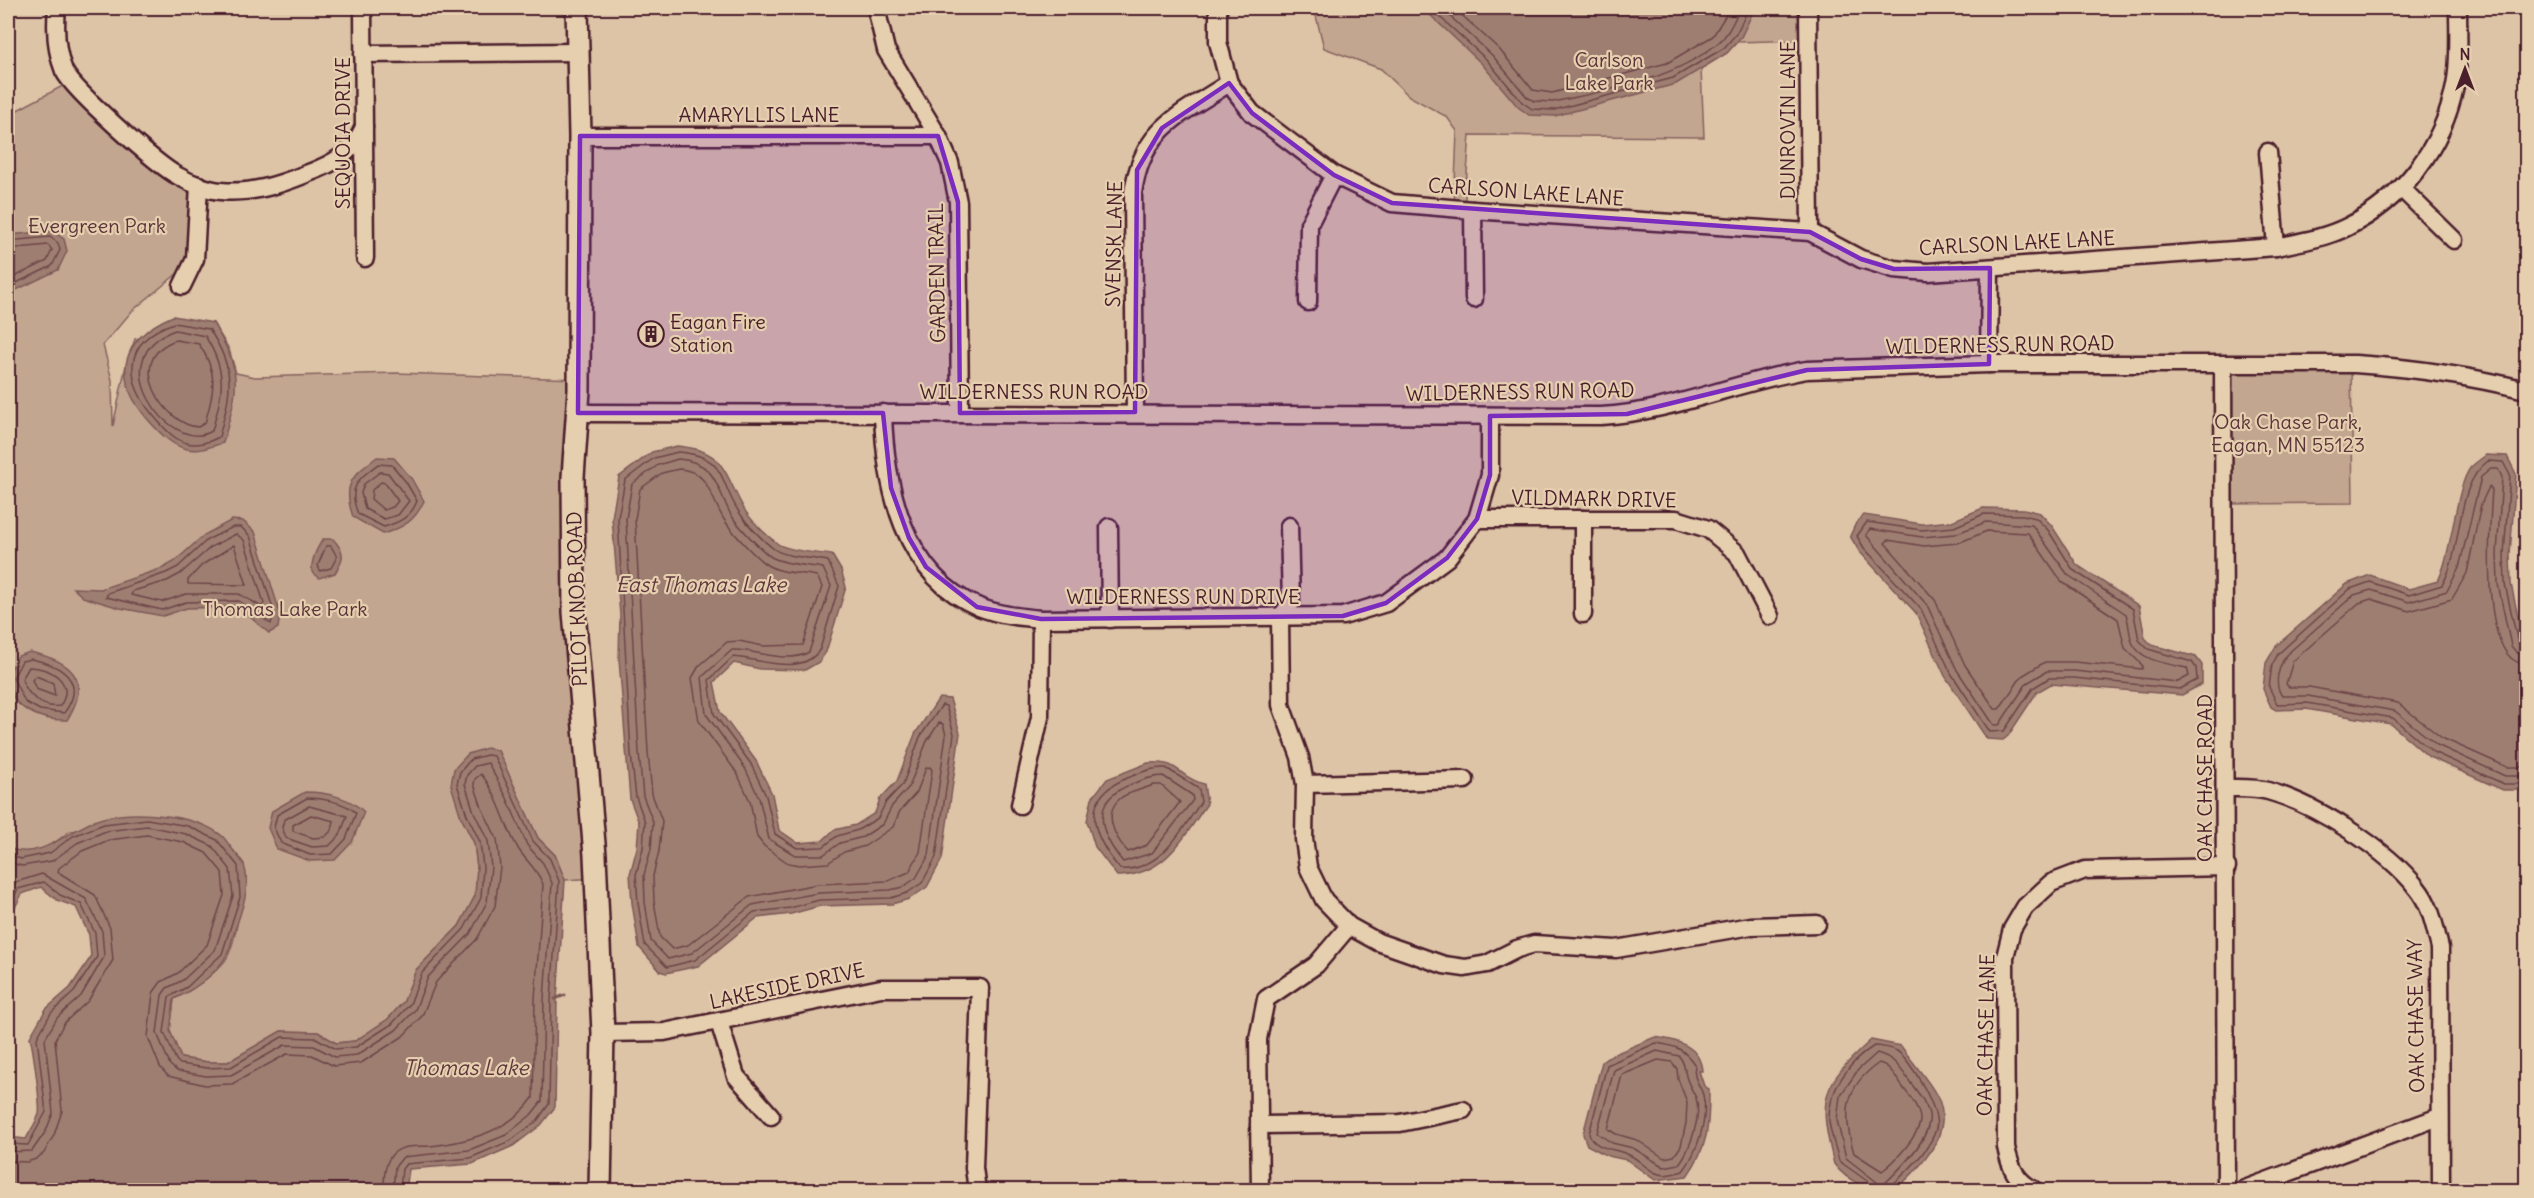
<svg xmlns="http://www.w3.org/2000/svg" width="2534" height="1198" font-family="Delius,sans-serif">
<rect width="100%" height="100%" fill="#ddc4a7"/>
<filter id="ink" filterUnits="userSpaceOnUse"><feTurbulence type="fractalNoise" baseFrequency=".0167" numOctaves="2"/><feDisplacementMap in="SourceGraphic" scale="12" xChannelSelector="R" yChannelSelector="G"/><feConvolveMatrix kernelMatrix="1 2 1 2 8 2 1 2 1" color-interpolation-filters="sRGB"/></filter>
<g filter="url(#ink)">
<g fill="#c2a690" stroke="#86625e" stroke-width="1.5">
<path d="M1314,8H1808V40L1737,42L1727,53L1701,69L1704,137L1470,135L1464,210L1454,209L1457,131L1447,117L1409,96L1381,69L1324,48Z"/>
<path d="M72,81L91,104L199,185L195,259L132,311L103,345L112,380L113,426L126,365L135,339L213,323L229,349L236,373L255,377L396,373L579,379L573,513L597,878L565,880L555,855L538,838L498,751L461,817L474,843L477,867L475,896L459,926L416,970L404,1001L388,1019L355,1041L336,1043L318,1032L281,1031L228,1062H208L181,1058L170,1031L174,999C189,993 221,970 228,956C240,930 240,892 244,864L221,835L190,821L70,831L49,847L21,853L8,848V115Z"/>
<path d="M2351,364L2353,503L2224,504L2223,365Z"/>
</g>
<g fill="#9f7e72" stroke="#7d5856" stroke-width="1.5">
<path d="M1409,8H1755L1741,37L1727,53L1676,84L1555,116L1529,115L1518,107L1482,64L1428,13Z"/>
<path d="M52,231L64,239L67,251L58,270L8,294V235Z"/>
<path d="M173,316L213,323C244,374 238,388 223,443C211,446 200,452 187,449C172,446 160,433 150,422C111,379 119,339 173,316Z"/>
<path d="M677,446C725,450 723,471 743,507C749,519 767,536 778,544C788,551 819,553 832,555L841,570L846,587L826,652L819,662L805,670L760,669L734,663L714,682L720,712L756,761L772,794L779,830L798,843L822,841L834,830L856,825L875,813L880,799L897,781L915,734L939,698L950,699L960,733L942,859L927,887L909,899L892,904L820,906L791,914L757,918L698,966L666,973L660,971L639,947L632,903L630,874L637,848L639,823L630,799L619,659L620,615L612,518L619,477L652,452Z"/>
<path d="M2486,455L2507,456L2516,474L2510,554L2511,584L2526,654V790H2503L2429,757L2391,724L2306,709L2276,710L2271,707L2263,689L2266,663L2276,646L2347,584L2370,575L2409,589L2438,581C2452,554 2456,484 2471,467C2475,463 2481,459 2486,455Z"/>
<path d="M377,457L394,458L411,478L424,501C415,521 404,527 383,534L353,517C342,484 351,477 377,457Z"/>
<path d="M1983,508L2024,509L2040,513L2052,526L2077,565L2139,606L2145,638L2152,645L2196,657L2202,665V684L2182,695L2051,684L2037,692L2008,736L2003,740L1987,739L1945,676L1916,613L1859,551L1850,536L1856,523L1864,515L1922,524L1952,521Z"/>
<path d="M232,520L243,521L255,532L280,613L278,628L269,633L238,607L187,608L163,616L120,608L83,597L73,588L101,589L163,568L174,562L204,535Z"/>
<path d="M323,539H333C346,553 344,558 335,573L319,578L312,572C311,560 316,550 323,539Z"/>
<path d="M30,652C71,661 93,679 67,720C42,721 8,709 8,678C8,671 15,662 18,656Z"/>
<path d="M487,748L498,751L538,838L555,855L565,880L557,1000L555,1107L541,1125L513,1146L472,1164L409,1169L406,1190H8V1137L26,1139C30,1131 36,1123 39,1114C41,1106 33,1048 30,1037L46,1009L70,988L91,957L89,935L76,907L57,900L41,887L22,894L8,921V848C44,862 69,827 103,818C134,810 196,814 222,836C226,839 229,846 233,850C236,854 242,860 244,865C253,892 237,918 231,944C225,969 197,988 174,999L170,1031L181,1058L208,1062H228L281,1031L318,1032L336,1043L355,1041L388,1019L404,1001L416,970L459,926L475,896L477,867L474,843L461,817L451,785L454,769L468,754Z"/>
<path d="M1148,763C1180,760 1177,777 1204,784L1207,804C1182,839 1165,876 1117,876L1095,847L1087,821L1092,798L1107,779Z"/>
<path d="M305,792C325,792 350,797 364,812L352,842L335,860L310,861L277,849L268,828L272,811Z"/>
<path d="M1655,1037C1676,1040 1700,1045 1702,1071H1699L1704,1086L1709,1089C1709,1126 1709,1145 1687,1176L1655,1180L1627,1160L1608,1156L1587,1145L1583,1134L1602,1062L1610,1056Z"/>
<path d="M1871,1040L1901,1046C1912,1062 1927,1078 1937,1096C1956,1132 1920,1168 1895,1190C1871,1191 1848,1183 1834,1164C1818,1099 1820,1086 1871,1040Z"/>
</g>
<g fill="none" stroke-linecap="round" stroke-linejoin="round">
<g stroke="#6c4547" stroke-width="1.5">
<path d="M1430,8L1486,59L1522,102L1532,109L1554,110L1673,78L1724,48L1736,34L1749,8"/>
<path d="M1441,8L1492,55L1527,97L1534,101L1553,102C1608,90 1674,80 1718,43C1729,34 1734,20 1740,8"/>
<path d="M1454,8L1499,49L1533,90L1552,93L1667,63L1713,36L1730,8"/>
<path d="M8,241L50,237L58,243L60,250L52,266L8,287"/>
<path d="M8,249L48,245L52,250L47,261L8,280"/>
<path d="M174,323L209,329C237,371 231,391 219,437C210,442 197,446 187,443C175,440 166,430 158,421C124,384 120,341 174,323Z"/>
<path d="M175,330L205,336C228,372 223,391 212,431C170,456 99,357 175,330Z"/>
<path d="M176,340L199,344C219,374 214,390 205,423L198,427C166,426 121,359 176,340Z"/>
<path d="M678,452C728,456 718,481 739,512C747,524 762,540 774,549C784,557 815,558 828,561L839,586L820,649C803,677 760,659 733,657L709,680L714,714L751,764L766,796L775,834L797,848L823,847L837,836L858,830L878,818L886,802L903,784L920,737L942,705L946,706L954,734L936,857L922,883L907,893L891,898L819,900L790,908L754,912L695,960L667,967L645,945L638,903L636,875L643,848L645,822L636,797L631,754L618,518L625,480L654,458Z"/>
<path d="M678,459C717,462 716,487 731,515C737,524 764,554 773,558C788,565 808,565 823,568L831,586L809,652C786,665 756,649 732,650L702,677L706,714L745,768L759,798L769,839L795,855H823L840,843L863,837L883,824L892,806L909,787L927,741L939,723L943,724L946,735L929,855L916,878L903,887L890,890L819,893L752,905L692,953L668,959L651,941L645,902L644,875L651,849L653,822L643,796L639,753L626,519L632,484L658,465Z"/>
<path d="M378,464L392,465L406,482L417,501C411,517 400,522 384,527L358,514C347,487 358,479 378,464Z"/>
<path d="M679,469C711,471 710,499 725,521C732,532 756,558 767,565C780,573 802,573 817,576L822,587L803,645L763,646L739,641L727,642L699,666L692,678L699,721L737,773L750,801L757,837L764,846L788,863L799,865L828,863L844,852L865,846L893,827L900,811L917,792L926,768L930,767L932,770L920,852L909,872L888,881L818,884L749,897L688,945L672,949L660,937L654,901L653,876L659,851L662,821L652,794L648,752L635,519L640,489L662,473Z"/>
<path d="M380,472L388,473L409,501L398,515L384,519L365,509L361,493L364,484Z"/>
<path d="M381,482L385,483L398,501L393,507L384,510L371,499L372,490Z"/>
<path d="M1984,514L2023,515L2036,518L2048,530L2073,570L2133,609L2139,640L2148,649L2192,662L2196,668L2197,680L2180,689L2074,678H2049L2033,688L2004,731L1990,732L1951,673L1921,609L1864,548L1857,536L1867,522L1922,530L1954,527Z"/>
<path d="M1986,522L2032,525L2068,575L2126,614C2129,623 2129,633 2132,642C2140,662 2171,664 2187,668L2189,676L2178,682L2074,671H2047L2027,683L1999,725H1994L1957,670L1927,605L1866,535L1870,529L1922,537L1955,534Z"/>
<path d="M233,527H241L250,536L274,612L271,624L239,601L186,602L162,610L106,597L108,593L166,573L178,567L207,540Z"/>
<path d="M1987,531L2028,533L2062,582L2118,619L2125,648L2142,665V669L2075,662H2045L2022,676L1999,709H1995L1965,665L1935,600L1885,543L1888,540L1924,546L1958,543Z"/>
<path d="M236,534L244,540L264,603L262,607L239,594H186L162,602L131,595L133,591L167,581L180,574L211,547Z"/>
<path d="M234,545L247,585L188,584V580L202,565Z"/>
<path d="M326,546H331L337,557L331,568L320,571L318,565Z"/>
<path d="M2526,648L2518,643L2505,584L2504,554L2510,475L2503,462L2488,461C2454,485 2464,550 2442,585L2409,595L2370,582L2350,589L2278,654L2272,665L2269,687L2277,704L2307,703L2393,718L2433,752L2504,784H2526"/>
<path d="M2526,655L2517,653L2511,646L2498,584L2497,554L2502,477L2498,469H2491L2481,477L2459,568L2447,591L2409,602L2371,590L2354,595L2286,655C2279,667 2273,684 2282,696H2308L2395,711L2437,745L2505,776H2526"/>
<path d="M31,659C61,665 88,681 64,713L40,710L25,702L13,678L22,661Z"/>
<path d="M2526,664C2478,663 2490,523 2492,490L2489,487L2481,504L2467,573L2452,599L2409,611L2371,599L2359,603L2293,661L2286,684L2289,687H2309L2398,703L2442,738L2507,767H2526"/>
<path d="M29,667C50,667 76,682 60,706C42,709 27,695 22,679Z"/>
<path d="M36,676L53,683L55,696L36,689L32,680Z"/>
<path d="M1166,768L1199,789L1201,802C1181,831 1160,872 1120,869C1091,835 1078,796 1130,777C1142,772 1153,767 1166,768Z"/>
<path d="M1163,776L1192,795L1193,800L1152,853L1123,862C1099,833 1089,800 1132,784C1142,780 1152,776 1163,776Z"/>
<path d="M1153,785H1161L1180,802L1147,845L1128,852C1115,838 1101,812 1122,797C1130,792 1144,789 1153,785Z"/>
<path d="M307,798C321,798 346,802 356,813L346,839L332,854L310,855L281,843L274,828L277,815Z"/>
<path d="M309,806L347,816L340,835L329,846L312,847L286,838L282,827L284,820Z"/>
<path d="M311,815L334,821L332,830L325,837L313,838L293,831V825Z"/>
<path d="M8,854L21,859L50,853L73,836L104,824L147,819L188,826L217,840L238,866L240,897L222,954L187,987L169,997L164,1032L176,1060L180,1064L207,1068L231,1067L282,1037L316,1038L336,1049L356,1047L392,1024L410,1004L422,973L464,929L481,898L483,867L480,842L467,815L457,784L460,772L471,759L487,755L494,756L533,841L550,859L559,881L551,1000L549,1104L537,1121L510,1141L470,1158L406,1164L402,1169L400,1190"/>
<path d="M8,862L22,866L52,861L77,843L106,831L147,826L186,834L212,846L230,869L233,896L215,950L183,980L167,988L162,995L157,1033L170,1065L177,1071L206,1076L231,1075L285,1045L314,1046L335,1057L357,1055L396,1030L415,1010L428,977L470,934L487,902L491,867L488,841L474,812L465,784L467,775L475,766L488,763L507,798L527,845L543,863L552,883L544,999L542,1101L531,1115L506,1135L469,1150L403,1157L395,1167L393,1190"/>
<path d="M8,892L16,882L42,874L86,899L102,931L104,957L81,996L57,1018L45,1039L53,1113L46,1131L32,1151L8,1152"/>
<path d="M8,908L18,889L44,882L60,895L81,904L95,933L97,957L74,992L51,1013L37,1038L46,1112L28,1145L8,1144"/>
<path d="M1656,1043C1676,1046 1683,1048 1695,1065C1692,1079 1700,1084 1703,1095C1709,1118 1697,1153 1683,1171C1675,1173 1664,1177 1656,1173C1646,1169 1639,1159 1629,1155C1615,1148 1595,1150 1589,1134L1607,1065Z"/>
<path d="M1657,1051L1679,1056C1685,1064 1684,1067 1686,1076C1688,1084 1693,1091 1696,1098C1702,1116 1690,1150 1679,1164L1664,1167L1633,1148L1612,1143L1597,1133L1614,1070Z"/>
<path d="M1877,1053C1895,1058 1900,1068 1910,1082C1918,1093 1926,1102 1929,1114C1933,1138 1897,1172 1882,1186L1846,1158L1837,1120L1840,1096L1858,1070Z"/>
<path d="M1658,1060L1672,1062L1677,1069L1678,1079L1687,1102L1686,1123L1681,1146L1674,1156L1664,1158L1637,1140L1616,1134L1608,1129L1622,1075Z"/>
<path d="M1879,1063C1891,1066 1895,1077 1902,1086C1909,1096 1919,1106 1920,1119C1921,1133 1894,1163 1882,1171L1854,1153C1843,1116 1843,1087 1879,1063Z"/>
<path d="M8,1161L27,1162L36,1159L44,1153L54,1135L62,1111L55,1040L64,1023L88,1001L113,960L110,928L95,895L58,872L59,868L82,851L109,840L147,835L183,842L206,853L222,872L224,895L207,945L178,973L161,982L153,993L148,1037L160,1067L168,1076L205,1085L232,1084L287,1054L312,1055L334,1066L361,1063L402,1037L422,1016L436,982L477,939L495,906L500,867L497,839L482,808L474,784L475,779L481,774C500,797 504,826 519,850C528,863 536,868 543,884L535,999L533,1098C510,1131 469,1142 431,1146C419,1147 405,1144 395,1152C384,1160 384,1178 384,1190"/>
<path d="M1872,1190L1870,1183L1839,1161C1836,1148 1830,1133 1829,1120C1828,1090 1850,1061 1874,1046C1880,1046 1892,1048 1897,1051C1911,1060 1941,1111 1936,1129C1930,1150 1909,1170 1893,1184L1891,1190"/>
</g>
<path stroke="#7d5856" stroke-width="3" d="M555,999L565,995"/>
<g stroke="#4a1f2b" stroke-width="21">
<g id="minor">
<path d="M57,8C55,28 56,51 64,71C74,91 157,165 178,176C190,183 208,190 221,191C251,194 279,185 306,174C333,164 352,154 364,127"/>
<path d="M363,8L365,258"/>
<path d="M876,8L886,50L938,136L950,163L958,202L960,413"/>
<path d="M1218,8V42L1229,83L1252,113L1334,175L1392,203L1473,210L1810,232L1861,259L1894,269L1928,272L2276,247C2300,242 2325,238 2347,227C2402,200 2443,147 2455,86C2460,60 2458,33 2458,8"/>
<path d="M1808,8L1810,232"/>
<path d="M363,54L577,52"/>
<path d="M580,136H938"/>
<path d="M2268,152L2276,247"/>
<path d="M2401,188L2454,240"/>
<path d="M1473,210L1474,299"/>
<path d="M182,286L195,259L199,185"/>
<path d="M1308,302L1309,224L1334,175"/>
<path d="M1989,364L1990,268"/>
<path d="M2223,365L2226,1190"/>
<path d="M1135,412L1133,193C1142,128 1179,116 1229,83"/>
<path d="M578,413L1601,416C1673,412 1737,381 1807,370L1989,364H2355C2414,368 2470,376 2526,390"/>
<path d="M883,413C885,485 903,576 979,607C999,615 1020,617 1041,619L1343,616L1386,603L1447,558L1477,519L1490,475V416"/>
<path d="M1477,519H1676L1708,529L1737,553L1770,616"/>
<path d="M1583,519V614"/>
<path d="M1289,526L1291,603L1280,618L1281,705L1300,757L1305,784L1304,839L1308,867L1324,900L1349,926L1378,942L1444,965L1465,968L1487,964L1517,949L1534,944L1616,949L1751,926L1817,924"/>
<path d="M1109,527L1110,619"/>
<path d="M1305,784L1465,780"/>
<path d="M2226,788C2239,788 2255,787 2268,791C2315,804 2387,849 2417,888C2431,905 2435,928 2440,948L2441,1190"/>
<path d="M1020,805L1040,717L1041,619"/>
<path d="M719,1022L736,1076L771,1116"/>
<path d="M603,1033L664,1032L881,988H980L974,1168L977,1190"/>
<path d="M1259,1125L1400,1123L1463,1110"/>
<path d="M1260,1190L1258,1039L1266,999L1316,965L1349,926"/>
<path d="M2034,1190C2016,1181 2010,1167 2006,1147L2005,957L2012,929L2025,907L2051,883L2085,870L2227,867"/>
<path d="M2242,1190L2439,1117"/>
</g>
</g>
<g stroke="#4a1f2b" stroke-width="26">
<path id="major" d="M577,8L580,136L579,390L573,477L574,612L595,855L603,1033L600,1190"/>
</g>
<use href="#minor" stroke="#e6cfaf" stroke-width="16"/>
<use href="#major" stroke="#e6cfaf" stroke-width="21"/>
</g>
</g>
<path fill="#7b2cbf" fill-opacity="0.2" stroke="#7b2cbf" stroke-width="4.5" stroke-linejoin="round" d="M1229,83L1252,113L1334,175L1392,203L1810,232L1861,259L1894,269L1990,268L1989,364L1807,370L1627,414L1490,416V475L1477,519L1447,558L1386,603L1343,616L1041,619L977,607L926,567L909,538L891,488L883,413H578L580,136H938L958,202L960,413L1135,412L1137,170L1162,128Z"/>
<defs>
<g id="building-ring" transform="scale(1.35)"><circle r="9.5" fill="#e6cfaf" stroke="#4a1f2b" stroke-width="1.5"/><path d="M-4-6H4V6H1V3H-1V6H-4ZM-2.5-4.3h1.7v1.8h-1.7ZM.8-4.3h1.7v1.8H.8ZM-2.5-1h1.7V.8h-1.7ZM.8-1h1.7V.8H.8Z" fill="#4a1f2b"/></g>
</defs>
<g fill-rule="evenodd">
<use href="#building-ring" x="651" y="334"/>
</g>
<g text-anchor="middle" stroke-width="4.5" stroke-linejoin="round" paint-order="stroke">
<g font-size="20" fill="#5c333a" stroke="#e6cfaf">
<text x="1609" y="67">Carlson<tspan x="1609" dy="23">Lake Park</tspan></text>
<text x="97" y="233">Evergreen Park</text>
<text x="2288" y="429">Oak Chase Park,<tspan x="2288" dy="23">Eagan, MN 55123</tspan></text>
<text x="285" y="616">Thomas Lake Park</text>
</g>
<g font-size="20" fill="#4a1f2b" stroke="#e6cfaf">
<text x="759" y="122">AMARYLLIS LANE</text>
<text transform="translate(1788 120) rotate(-90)" y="7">DUNROVIN LANE</text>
<text transform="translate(343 133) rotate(-90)" y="7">SEQUOIA DRIVE</text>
<text transform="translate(1526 192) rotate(4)" y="7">CARLSON LAKE LANE</text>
<text transform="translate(2017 243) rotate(-3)" y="7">CARLSON LAKE LANE</text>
<text transform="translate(1114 244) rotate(-89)" y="7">SVENSK LANE</text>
<text transform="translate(937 273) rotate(-91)" y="7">GARDEN TRAIL</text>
<text transform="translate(2000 345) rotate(-1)" y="7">WILDERNESS RUN ROAD</text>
<text x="1034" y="399">WILDERNESS RUN ROAD</text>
<text transform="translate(1520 392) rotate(-1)" y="7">WILDERNESS RUN ROAD</text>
<text transform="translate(1594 499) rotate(1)" y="7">VILDMARK DRIVE</text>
<text x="1183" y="604">WILDERNESS RUN DRIVE</text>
<text transform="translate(577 599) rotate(-92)" y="7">PILOT KNOB ROAD</text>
<text transform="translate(2205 778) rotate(-90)" y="7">OAK CHASE ROAD</text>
<text transform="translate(787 986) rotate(-12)" y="7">LAKESIDE DRIVE</text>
<text transform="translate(2416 1016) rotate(-91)" y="7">OAK CHASE WAY</text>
<text transform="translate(1986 1035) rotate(-89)" y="7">OAK CHASE LANE</text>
</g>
<g font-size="20" fill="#4a1f2b" stroke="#e6cfaf" text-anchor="start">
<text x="670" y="329">Eagan Fire<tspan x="670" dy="23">Station</tspan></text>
</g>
<g font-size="21" font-style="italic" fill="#5f373d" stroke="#e6cfaf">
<text x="701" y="592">East Thomas Lake</text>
<text x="466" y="1075">Thomas Lake</text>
</g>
</g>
<rect width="2534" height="1198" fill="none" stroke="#e6cfaf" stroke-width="30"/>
<rect x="15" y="15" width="2504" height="1168" fill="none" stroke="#4a1f2b" stroke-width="2" filter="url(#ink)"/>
<g transform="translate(2465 69)" stroke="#e6cfaf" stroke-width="4.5" paint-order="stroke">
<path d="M0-4.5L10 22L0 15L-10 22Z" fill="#4a1f2b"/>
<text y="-9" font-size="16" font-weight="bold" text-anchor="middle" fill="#4a1f2b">N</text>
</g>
</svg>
